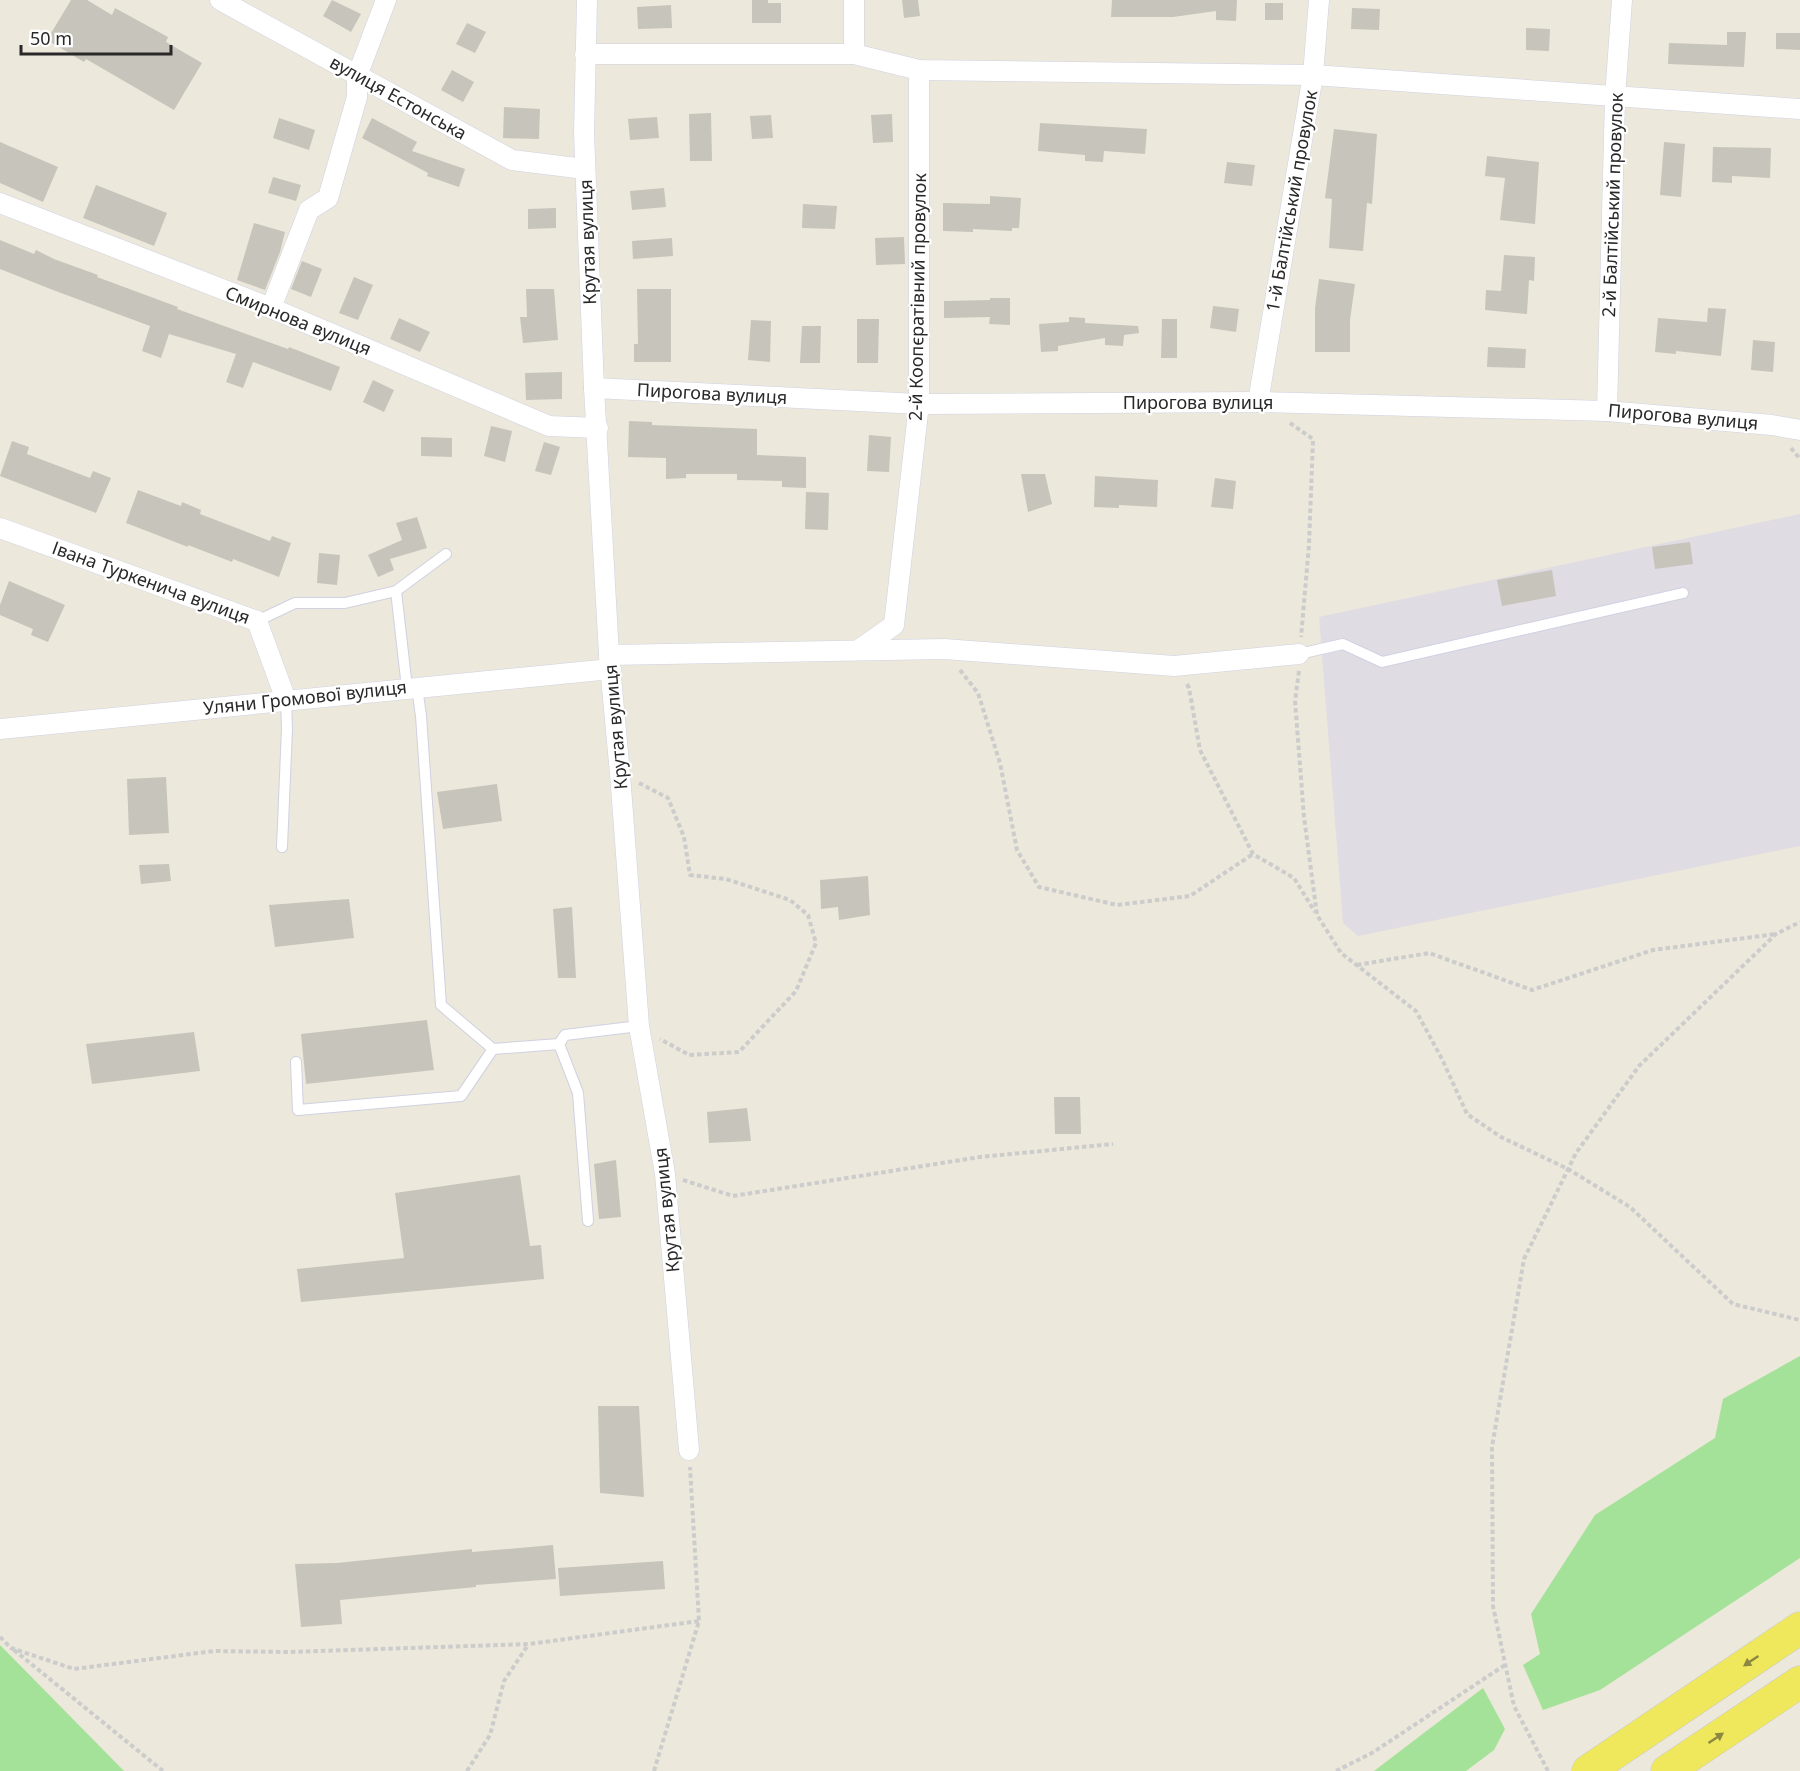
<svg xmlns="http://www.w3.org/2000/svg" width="1800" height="1771" font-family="'Noto Sans',sans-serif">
<rect width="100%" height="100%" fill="#ece8db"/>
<path fill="#e0dce4" d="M1800,514V846L1358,936L1343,923L1319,617Z"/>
<g fill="#a3e298">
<path d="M1800,1356V1558L1600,1690L1543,1710L1523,1665L1540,1654L1531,1614L1595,1515L1715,1438L1723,1399Z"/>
<path d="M0,1645L124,1771H0Z"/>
<path d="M1483,1688L1505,1729L1494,1750L1466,1771H1374Z"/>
</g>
<g fill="#c7c4bb">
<path d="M71,0H87L112,15L115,8L168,37L166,42L202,63L174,110L86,59L84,62L47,40Z"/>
<path d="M332,0L361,14L351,32L323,16Z"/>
<path d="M752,0H768V3H781V23H752Z"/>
<path d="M902,0H918L920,16L904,18Z"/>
<path d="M1112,0H1237L1236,21L1216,20V11L1173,17H1111Z"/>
<rect x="1265" y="3" width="18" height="17"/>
<path d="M671,5L672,28L638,29L637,7Z"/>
<path d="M1352,8L1380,9L1379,30L1351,29Z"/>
<path d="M467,23L486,32L475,53L456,44Z"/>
<path d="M1526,28L1550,29L1549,51L1526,50Z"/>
<path d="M1727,32H1746L1744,67L1668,64L1669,43L1727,45Z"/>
<path d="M1776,33H1800V50L1776,49Z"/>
<path d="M452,70L474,82L463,102L441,90Z"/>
<path d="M504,107L540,109L539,139L503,138Z"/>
<path d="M711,113L712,161H690L689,114Z"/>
<path d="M892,114L893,142L873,143L871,115Z"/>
<path d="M771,115L773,138L752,139L750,116Z"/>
<path d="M657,117L659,138L630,140L628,119Z"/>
<path d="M279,118L315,130L309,150L273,138Z"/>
<path d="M372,118L417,142L412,151L465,169L459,187L427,176L428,173L362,138Z"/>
<path d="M1040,123L1147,129L1145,154L1104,151L1103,162L1085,161V155L1038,151Z"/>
<path d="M1334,129L1377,134L1372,204L1367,203L1363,251L1329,248L1332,199L1325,198Z"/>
<path d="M0,142L58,167L43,202L0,183Z"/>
<path d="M1664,142L1685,144L1681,197L1660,195Z"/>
<path d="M1713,147L1771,148L1770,178L1732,176V183L1712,182Z"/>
<path d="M1487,156L1539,162L1535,224L1500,220L1505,178L1485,176Z"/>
<path d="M1227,162L1255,165L1252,186L1224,183Z"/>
<path d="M273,177L301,185L296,201L268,193Z"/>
<path d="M96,185L167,213L154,246L83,218Z"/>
<path d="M664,188L666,207L632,210L630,191Z"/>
<path d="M990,196L1021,198L1019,228H1012V231L973,229V232L943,231V203L990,204Z"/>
<path d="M803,204L837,206L835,229L802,228Z"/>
<path d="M556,208V228L528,229V209Z"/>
<path d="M254,223L285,232L280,252L265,290L237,280Z"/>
<path d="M904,237L905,264L876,265L875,238Z"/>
<path d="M672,238L673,256L633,259L632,241Z"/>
<path d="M0,240L34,254L36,250L54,259L98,275L97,277L178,307L177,309L288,349L289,347L340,367L331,391L253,362L243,388L226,382L236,354L169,334L161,358L142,351L150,326L53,290L0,269Z"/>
<path d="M1504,255L1535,257L1534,281L1529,280L1527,314L1485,310L1486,290L1501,291Z"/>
<path d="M302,261L322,269L311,297L291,289Z"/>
<path d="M354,277L373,285L358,320L339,313Z"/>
<path d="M1319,279L1355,284L1350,320V352H1315V308Z"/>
<path d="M526,289H554L558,340L523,343L520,317H527Z"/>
<path d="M637,289H671V362H634V344H638Z"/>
<path d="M990,298H1010V325L989,324L990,317L944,318V301L990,300Z"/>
<path d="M1213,306L1239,309L1236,332L1210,328Z"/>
<path d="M1708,308L1726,309L1721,356L1676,351V354L1655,352L1658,318L1707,322Z"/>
<path d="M1069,317L1085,318V323L1138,326L1139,333L1124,335L1123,346L1105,345V338L1058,346V351L1041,352L1039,324L1069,322Z"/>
<path d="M399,318L430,332L420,352L390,339Z"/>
<path d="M857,319H879L878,363H857Z"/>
<path d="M1162,319H1177V358H1161Z"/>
<path d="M751,320L771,321L770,362L748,360Z"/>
<path d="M802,326H821L820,363H800Z"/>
<path d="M1753,340L1775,342L1773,372L1751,370Z"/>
<path d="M1488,347L1526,349L1525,368L1487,367Z"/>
<path d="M562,372V399L526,400L525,373Z"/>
<path d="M373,380L394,390L384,412L363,402Z"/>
<path d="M629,421L652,422V425L757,429V455L806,457V488L782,487V481L737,480V474H686V478L666,479V458L628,457Z"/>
<path d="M491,426L512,431L505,462L484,456Z"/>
<path d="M869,435L891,437L889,472L867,471Z"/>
<path d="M421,437L452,438V457L421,456Z"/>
<path d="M12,441L29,447L27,454L90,478L93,471L111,478L96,513L0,476Z"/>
<path d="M544,442L560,447L551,475L535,471Z"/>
<path d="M1021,474H1045L1052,504L1028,512Z"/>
<path d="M1095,476L1158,480L1157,507L1119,505V508L1094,507Z"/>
<path d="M1215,478L1236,481L1233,509L1211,507Z"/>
<path d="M138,490L181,506L182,502L201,510L200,514L270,541L272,536L291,543L279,577L233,559L232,562L188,545V547L126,523Z"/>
<path d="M806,492L829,493L828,530L805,529Z"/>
<path d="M417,517L427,548L390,559L394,570L378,577L368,555L402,540L396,523Z"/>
<path d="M1690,542L1693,564L1655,569L1652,547Z"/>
<path d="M319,553L340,555L337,585L317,583Z"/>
<path d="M1552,570L1556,596L1502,606L1497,580Z"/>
<path d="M9,581L65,605L48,642L31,635L33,629L0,615V605Z"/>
<path d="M166,777L169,833L129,835L127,779Z"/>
<path d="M497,784L502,821L443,829L437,792Z"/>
<path d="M169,864L171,881L141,884L139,865Z"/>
<path d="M868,876L870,915L839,920L838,907L821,909L820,880Z"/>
<path d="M349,899L354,938L275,947L269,905Z"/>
<path d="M572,907L576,978H558L553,909Z"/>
<path d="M427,1020L434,1070L306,1084L301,1034Z"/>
<path d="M194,1032L200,1071L92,1084L86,1044Z"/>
<path d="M1054,1097H1080L1081,1134H1055Z"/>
<path d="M747,1108L751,1141L709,1143L707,1112Z"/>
<path d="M616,1160L621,1217L599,1219L594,1164Z"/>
<path d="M520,1175L530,1246L541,1245L544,1279L301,1302L297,1269L404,1258L395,1193Z"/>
<path d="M598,1406H639L644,1497L600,1493Z"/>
<path d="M553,1545L556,1579L476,1585V1587L340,1600L342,1624L301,1627L295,1564L337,1563L472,1549V1552Z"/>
<path d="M663,1561L665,1589L560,1596L558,1568Z"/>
</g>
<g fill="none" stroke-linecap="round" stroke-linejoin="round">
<g stroke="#d0d1e2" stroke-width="12">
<g id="service">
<path d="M396,591L407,688"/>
<path d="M257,621L295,603H345L396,591L446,554"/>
<path d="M1299,654L1343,644L1382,662L1683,593"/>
<path d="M417,687L421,716L441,1005L493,1049L559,1044L578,1093L588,1221"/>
<path d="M282,847L287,729L286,700"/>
<path d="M559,1044L565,1035L639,1026"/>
<path d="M296,1062L298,1110L461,1096L493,1049"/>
</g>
</g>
<g stroke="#d0d1e2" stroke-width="21">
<g id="minor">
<path d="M220,0L512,160L585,169"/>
<path d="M587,0L584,133L594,388L609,655L620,774L639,1026L665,1174L689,1450"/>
<path d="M854,0V54"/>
<path d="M585,54H854L919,70L1313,75L1800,109"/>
<path d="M0,203L271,308L549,426L598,428"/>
<path d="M271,308L309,210L328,198L357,97V76L386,0"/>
<path d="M594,388L919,404L1258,402L1607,411L1772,425L1800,430"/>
<path d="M1258,402L1313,75L1319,0"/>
<path d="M1607,411L1615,97L1622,0"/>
<path d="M0,528L257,621L286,700"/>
<path d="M860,649L894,625L919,404V70"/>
<path d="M609,655L944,649L1174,666L1299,654"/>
<path d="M0,729L611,669"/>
</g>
</g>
<g stroke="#ccc" stroke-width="33">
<g id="primary">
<path d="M1588,1771L1800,1628"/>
<path d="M1667,1771L1800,1682"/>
</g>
</g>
<g stroke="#ccc" stroke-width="4" stroke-dasharray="4.5 3" stroke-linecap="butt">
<path d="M1290,423L1313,439L1309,545L1301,637"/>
<path d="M1791,448L1800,459"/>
<path d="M960,670L978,693L1000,763L1017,850L1039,887L1117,905L1190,896L1253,854"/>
<path d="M1299,671L1295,701L1304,817L1317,915L1341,953L1416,1011L1442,1059L1467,1114L1501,1137L1568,1169L1630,1207L1733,1304L1800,1320"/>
<path d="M1187,684L1189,688L1200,750L1253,854L1294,878L1315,912"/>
<path d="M639,783L668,798L684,837L690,875L726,879L790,900L808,915L816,943L796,991L739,1052L689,1055L660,1039"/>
<path d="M1357,965L1429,953L1532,990L1653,950L1776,934"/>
<path d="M683,1180L733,1196L980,1157L1113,1144"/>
<path d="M0,1637L11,1648L74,1669L214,1651L289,1652L529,1644L699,1621"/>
<path d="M14,1650L163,1771"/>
<path d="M467,1771L490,1735L504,1681L528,1645"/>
<path d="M654,1771L699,1621L690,1467"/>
<path d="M1336,1771L1372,1753L1505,1665"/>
<path d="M1548,1771L1514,1706L1493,1606L1492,1447L1524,1259L1576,1153L1639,1066L1776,934L1800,922"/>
</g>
<use href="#service" stroke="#fff" stroke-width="10"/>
<use href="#minor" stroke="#fff" stroke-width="20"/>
<use href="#primary" stroke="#efe85c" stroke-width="32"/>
</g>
<defs><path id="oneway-solid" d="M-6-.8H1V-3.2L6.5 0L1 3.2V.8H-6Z" transform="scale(1.5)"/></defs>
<g fill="#8c8842">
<use href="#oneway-solid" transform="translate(1751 1661) rotate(146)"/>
<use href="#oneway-solid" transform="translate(1716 1738) rotate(-34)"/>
</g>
<g text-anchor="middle" stroke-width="4.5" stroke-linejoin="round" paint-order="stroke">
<g font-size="18" fill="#292929" stroke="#fff">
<text transform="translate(398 98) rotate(29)" y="6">вулиця Естонська</text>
<text transform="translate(1292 201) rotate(-80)" y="6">1-й Балтійський провулок</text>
<text transform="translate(1613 205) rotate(-88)" y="6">2-й Балтійський провулок</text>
<text transform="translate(588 242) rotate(-92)" y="6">Крутая вулиця</text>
<text transform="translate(918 297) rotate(-89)" y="6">2-й Коопєратівний провулок</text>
<text transform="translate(298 321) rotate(22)" y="6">Смирнова вулиця</text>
<text transform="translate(712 394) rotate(3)" y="6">Пирогова вулиця</text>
<text x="1198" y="409">Пирогова вулиця</text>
<text transform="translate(1683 417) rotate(5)" y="6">Пирогова вулиця</text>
<text transform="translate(151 583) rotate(20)" y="6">Івана Туркенича вулиця</text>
<text transform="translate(305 698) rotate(-6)" y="6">Уляни Громової вулиця</text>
<text transform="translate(616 727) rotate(-95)" y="6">Крутая вулиця</text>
<text transform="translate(667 1210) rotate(-96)" y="6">Крутая вулиця</text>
</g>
</g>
<path d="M21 45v9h150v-9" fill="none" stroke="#292929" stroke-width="3"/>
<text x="30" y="45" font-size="18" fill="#292929" stroke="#ffffff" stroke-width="4.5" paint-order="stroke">50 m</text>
</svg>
